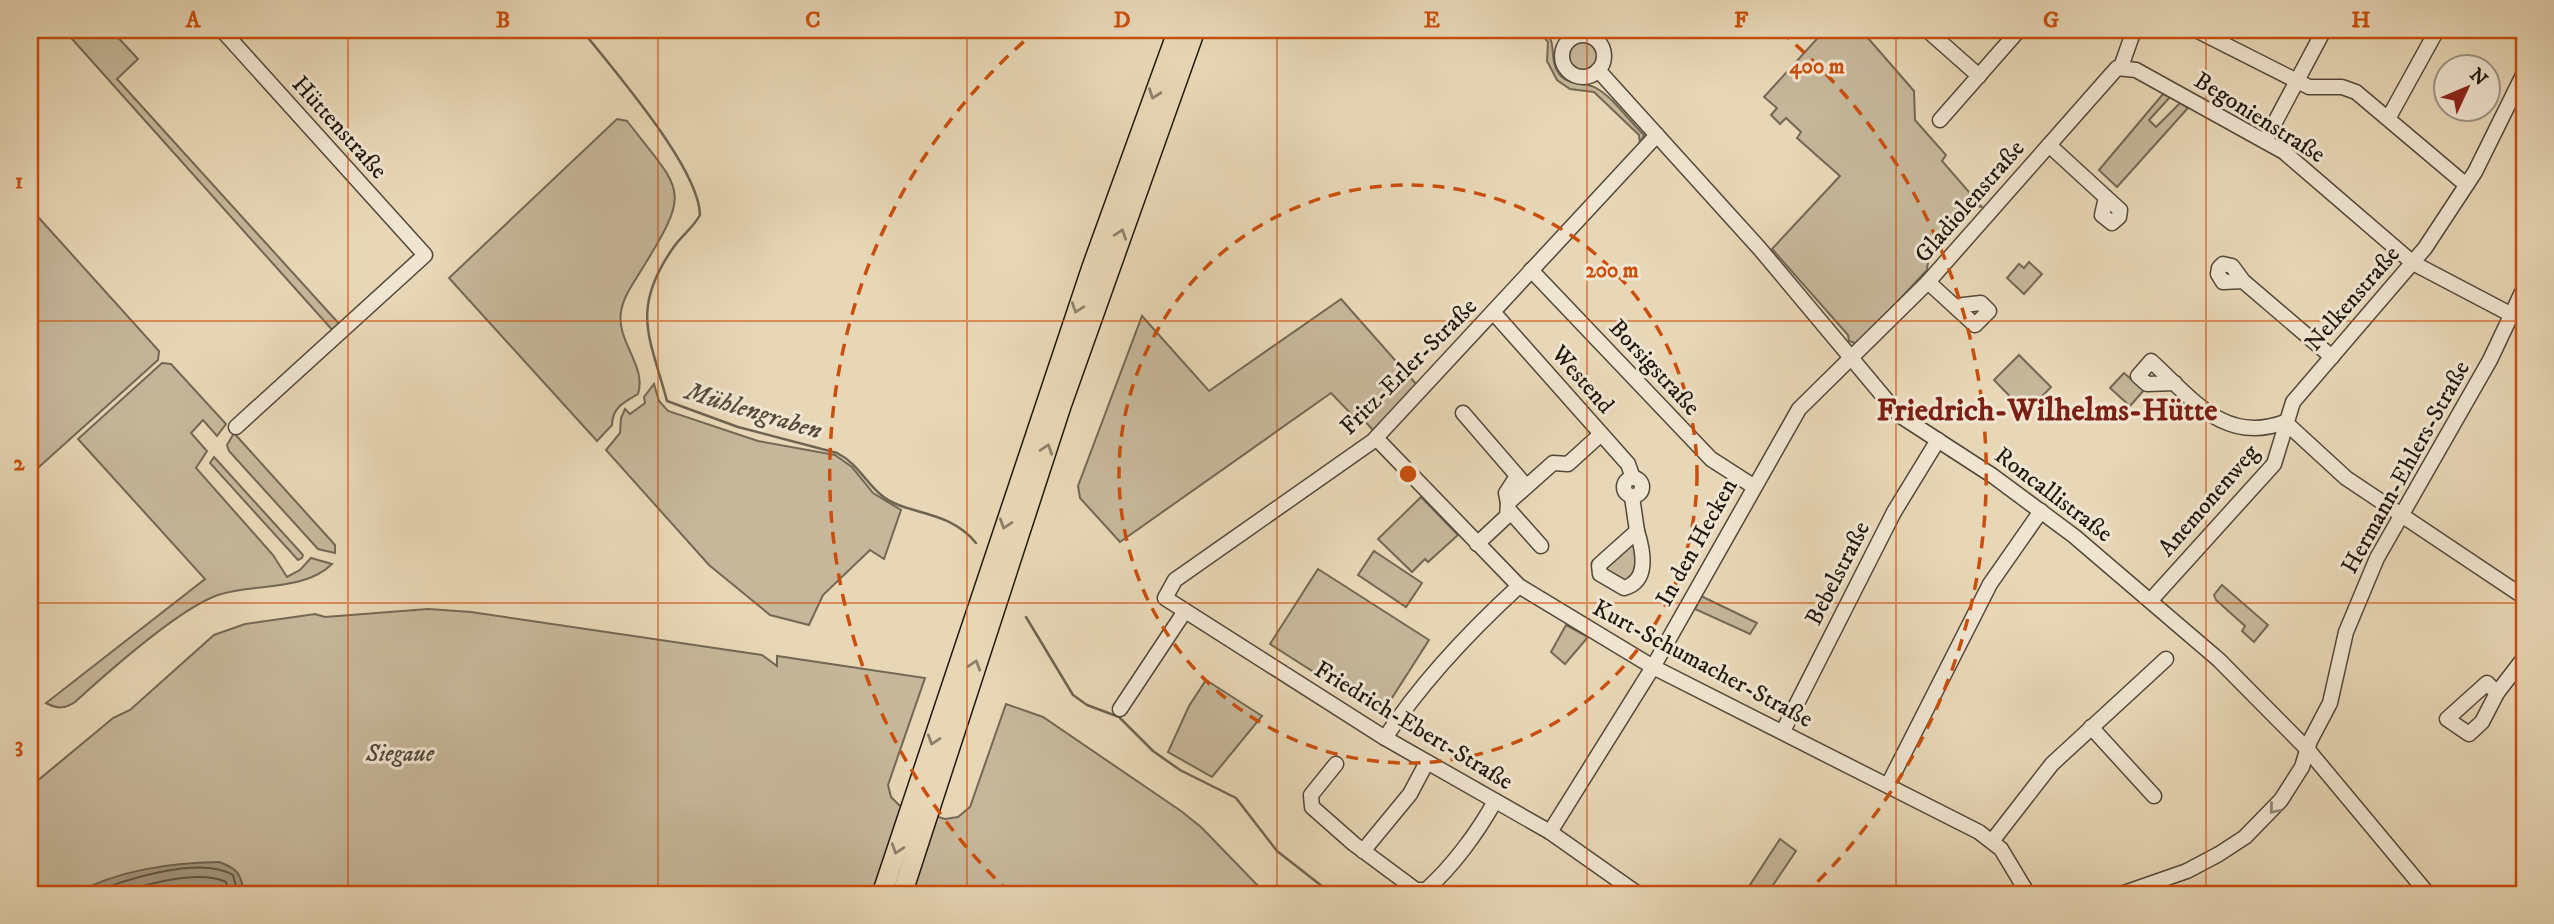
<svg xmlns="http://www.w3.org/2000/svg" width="2554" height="924" font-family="'IM FELL DW Pica',serif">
<rect width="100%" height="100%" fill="#e8d7b6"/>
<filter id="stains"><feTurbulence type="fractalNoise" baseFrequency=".00286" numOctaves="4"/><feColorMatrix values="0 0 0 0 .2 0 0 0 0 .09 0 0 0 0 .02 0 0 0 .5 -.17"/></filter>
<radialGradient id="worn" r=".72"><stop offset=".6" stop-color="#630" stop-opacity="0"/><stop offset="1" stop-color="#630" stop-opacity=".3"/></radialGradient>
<g fill="#c6b79a" stroke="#736854" stroke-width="2">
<path d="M64,30H111L138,59L117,79L342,327L335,333Z"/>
<path d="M1538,30H1545C1558,44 1548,61 1560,75C1571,87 1584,81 1596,88C1614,98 1629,121 1644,135L1640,144L1639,135L1594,92L1570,89L1557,80L1547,61L1548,42Z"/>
<path d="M1825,30H1861L1914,91L1915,120L1946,155L1942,161L1982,207L1974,206C1957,223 1928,245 1927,270L1858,344L1849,341L1848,335L1772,249L1840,176L1797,138L1801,132L1786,118L1780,124L1771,115L1777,108L1764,97Z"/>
<circle cx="1583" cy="56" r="15"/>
<path d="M2163,94L2170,97L2149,120L2156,127L2180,103L2188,108L2117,187L2099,170Z"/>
<path d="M617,119L627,121C683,193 692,188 642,269C634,282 623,297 621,312C616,341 647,366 638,394C624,402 612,408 612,425L597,441L449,278Z"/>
<path d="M30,208L159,351L158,360L30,475Z"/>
<path d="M2029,262L2042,274L2024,294L2007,278L2019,264L2024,268Z"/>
<path d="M1341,299L1417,385L1374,431L1360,416L1356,419L1331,393L1120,542L1080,498L1078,486L1142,316L1209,391Z"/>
<path d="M2019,355L2051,387L2026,413L1994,380Z"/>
<path d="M162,363L171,364L226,424L217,436L203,420L191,433L207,451L196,468L273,555L287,577L300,570L311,558L332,564C304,592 252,583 218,595C178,609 108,672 75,702C65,709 57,709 46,703L205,579L78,439Z"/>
<path d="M2124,373L2144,390L2130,406L2110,388Z"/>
<path d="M654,384L659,401L668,411L758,441L835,455L852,467L873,493L901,510L884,559L870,550L823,595L809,625L770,615L709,565L606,450L620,433L621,418L625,409L630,414L645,403L644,397Z"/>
<path d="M234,433L335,545V553L318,549L229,451L227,445Z"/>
<path d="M214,457L303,555L302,558L298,560L210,463Z"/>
<path d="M1421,497L1458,535L1428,562L1425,559L1412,572L1378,539Z"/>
<path d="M1632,543L1639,557L1632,577L1624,582L1607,573L1606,562Z"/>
<path d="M1374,551L1422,583L1406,607L1358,575Z"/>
<path d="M1318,569L1429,640L1381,715L1270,644Z"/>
<path d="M2222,585L2268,625L2254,642L2242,631L2245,626L2216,600L2214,595Z"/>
<path d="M1701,596L1757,623L1750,634L1695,609Z"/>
<path d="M428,609L471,612L762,655L777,666V656L925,678L888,785L891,797L899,805L945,819L958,817L970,807L1006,704L1043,717L1181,811L1201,827L1266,894H30V787L113,718L130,710L214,635L245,624L315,614L325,617Z"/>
<path d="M1566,625L1588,637L1565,664L1551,652Z"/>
<path d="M1206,680L1262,716L1212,777L1168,752L1189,706Z"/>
<path d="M1780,839L1796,851L1767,894H1751L1746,891Z"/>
</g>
<path fill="#a4967d" stroke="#6f6451" stroke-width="2" d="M219,862C239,869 240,874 245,894H74C119,870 168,863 219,862Z"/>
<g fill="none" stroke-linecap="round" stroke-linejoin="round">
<g stroke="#625746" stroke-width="2">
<path d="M89,894C124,880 199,855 233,875L238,894"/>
<path d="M116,894C144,885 197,869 226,882L229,894"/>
<path d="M151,894L214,889L218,894"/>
</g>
<g stroke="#6f6451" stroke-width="2.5">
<path d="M582,30C613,70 699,167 700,215C693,228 681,236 673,248C630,310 650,337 667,401L738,427L837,453C857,463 864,480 880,494C904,516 948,508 976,543"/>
<path d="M1026,617L1073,695L1087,705L1119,717L1153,751L1180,770L1236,798L1277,851L1332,894"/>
</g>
<g stroke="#524839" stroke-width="17">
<g id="minor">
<path d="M222,30L425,255L236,427"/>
<path d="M1927,30L1979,76"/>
<path d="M2196,30L2309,87H2342L2356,92L2465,184"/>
<circle cx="1583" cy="56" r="21"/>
<path d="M2121,67L2134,30"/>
<path d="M1598,70L1760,249L1899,415L1993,476L2074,536L2219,660L2308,750L2428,894"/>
<path d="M2389,117L2437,30"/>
<path d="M1940,120L2019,30"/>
<path d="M2265,141L2324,30"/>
<path d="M2049,145L2110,201L2120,210L2119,217L2112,223L2102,215L2106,197"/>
<path d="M1531,270L1711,459L1753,486"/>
<path d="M2243,281L2223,282L2218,274L2219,268L2223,264L2232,266L2243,281L2332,357"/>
<path d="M1928,282L1975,325L1989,311L1981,303L1955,306"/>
<path d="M1493,312L1628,464L1633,478"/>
<path d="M2175,383L2147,384L2138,376L2151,361C2192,398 2224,445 2285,422"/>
<path d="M1463,413L1526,486"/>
<path d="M2285,422L2346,478L2524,597"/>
<path d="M1376,438L1519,586L1653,667L1979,832L2001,849L2028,894"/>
<circle cx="1633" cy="487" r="9"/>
<path d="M1632,497L1637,531"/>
<path d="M1508,503L1506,493L1517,476"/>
<path d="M1509,510L1541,546"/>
<path d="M1637,531C1643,550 1650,581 1624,588L1600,574L1599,565Z"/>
<path d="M1477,544L1507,516L1508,503L1553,463L1568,464L1601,434"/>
<path d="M2151,600L2274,464L2293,402L2425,248L2475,172L2524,73"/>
<path d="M2487,683L2497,693L2482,722L2469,734L2447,719Z"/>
<path d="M2497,693L2524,658"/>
<path d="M1120,709L1185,611"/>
<path d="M2091,727L2154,796"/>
<path d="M1783,731L1894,512L1938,440"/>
<path d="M1385,738C1422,681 1469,632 1519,586"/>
<path d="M1336,764L1311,795L1312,807L1354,844L1416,890H1426C1453,866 1478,832 1495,801"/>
<path d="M1888,785L1990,584L2041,511"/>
<path d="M1550,832L1653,667L1799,409L1928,282L2117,68L2136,70L2284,152L2413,263L2512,315"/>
<path d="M1993,840L2052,764L2166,659"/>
<path d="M1363,851L1410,794L1427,762"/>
<path d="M1638,894L1550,832L1385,738L1165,598L1175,580L1373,441L1657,135"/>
<path d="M2121,894L2187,871L2219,854L2245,837L2281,800L2302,767L2310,741L2330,703L2346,632L2377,558L2490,360L2524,288"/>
</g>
</g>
<g stroke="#20180f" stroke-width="22">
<g id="highway">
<path d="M882,894L1092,267L1178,30"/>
<path d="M902,894L1061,406L1195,30"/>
</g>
</g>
<use href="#minor" stroke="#f0e5d0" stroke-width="14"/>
<use href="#highway" stroke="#e8d7b6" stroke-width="19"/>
</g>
<defs><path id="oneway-chevron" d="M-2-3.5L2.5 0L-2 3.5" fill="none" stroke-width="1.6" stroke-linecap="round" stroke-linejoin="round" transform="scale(1.75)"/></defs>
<g stroke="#8e816b">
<use href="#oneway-chevron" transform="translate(1154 94) rotate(110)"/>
<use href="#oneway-chevron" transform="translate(1121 234) rotate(-71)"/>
<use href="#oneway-chevron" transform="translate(1077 308) rotate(109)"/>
<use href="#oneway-chevron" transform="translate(1047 449) rotate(-72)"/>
<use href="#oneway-chevron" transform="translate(1005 524) rotate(108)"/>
<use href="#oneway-chevron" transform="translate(975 665) rotate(-72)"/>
<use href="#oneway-chevron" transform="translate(933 740) rotate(108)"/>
<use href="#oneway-chevron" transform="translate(897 849) rotate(108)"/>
</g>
<use stroke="#928979" href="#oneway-chevron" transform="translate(2274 809) rotate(130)"/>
<path fill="none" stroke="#ca4f0c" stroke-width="2" stroke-opacity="0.55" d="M348,30V894M658,30V894M967,30V894M1277,30V894M1587,30V894M1896,30V894M2206,30V894M30,321H2524M30,603H2524"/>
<g fill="none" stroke="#ca4f0c" stroke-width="3.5" stroke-dasharray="12 9">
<circle cx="1408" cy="474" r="289"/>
<path d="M1010 893A578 578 0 0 1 1036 31M1780 31A578 578 0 0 1 1806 893"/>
</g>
<g text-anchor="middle" stroke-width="6" stroke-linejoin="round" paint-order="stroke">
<g font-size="24" fill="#20180f" stroke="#f0e5d0">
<text transform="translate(2260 117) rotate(32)" y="8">Begonienstraße</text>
<text transform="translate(340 127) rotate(48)" y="8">Hüttenstraße</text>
<text transform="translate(1969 201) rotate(-49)" y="8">Gladiolenstraße</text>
<text transform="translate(2352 298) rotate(-49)" y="8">Nelkenstraße</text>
<text transform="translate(1408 366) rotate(-45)" y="8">Fritz-Erler-Straße</text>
<text transform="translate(1655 367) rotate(47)" y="8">Borsigstraße</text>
<text transform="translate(1583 379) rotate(49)" y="8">Westend</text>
<text transform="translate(2405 467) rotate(-61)" y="8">Hermann-Ehlers-Straße</text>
<text transform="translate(2054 494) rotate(37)" y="8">Roncallistraße</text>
<text transform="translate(2208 500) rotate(-49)" y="8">Anemonenweg</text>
<text transform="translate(1696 542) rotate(-61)" y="8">In den Hecken</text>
<text transform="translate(1837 573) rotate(-63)" y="8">Bebelstraße</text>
<text transform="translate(1703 663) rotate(28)" y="8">Kurt-Schumacher-Straße</text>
<text transform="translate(1414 725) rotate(31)" y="8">Friedrich-Ebert-Straße</text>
</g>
<g font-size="24" font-style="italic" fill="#524839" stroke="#f0e5d0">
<text x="400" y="761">Siegaue</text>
</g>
<g font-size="26" font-style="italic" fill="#554a3b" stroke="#f0e5d0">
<text transform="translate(754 410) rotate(17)" y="9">Mühlengraben</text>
</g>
<g font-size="32" font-weight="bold" fill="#7a1f14" stroke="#f0e5d0">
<text x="2047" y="420">Friedrich-Wilhelms-Hütte</text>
</g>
</g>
<circle cx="1408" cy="474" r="10" fill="#ca4f0c" stroke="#f0e5d0" stroke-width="3.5"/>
<g font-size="21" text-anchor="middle" font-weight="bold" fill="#ca4f0c" stroke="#f0e5d0" stroke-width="6" stroke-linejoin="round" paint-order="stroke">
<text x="1817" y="73">400 m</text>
<text x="1612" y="277">200 m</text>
</g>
<rect width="2554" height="924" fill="none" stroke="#e8d7b6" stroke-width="77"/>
<g transform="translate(2467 88) rotate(46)"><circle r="33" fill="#f0e5d0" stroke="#9d9383" stroke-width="2"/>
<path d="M0-5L12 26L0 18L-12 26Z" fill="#8f2418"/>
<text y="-10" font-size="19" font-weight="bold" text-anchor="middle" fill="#20180f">N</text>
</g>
<rect x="38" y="38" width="2478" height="848" fill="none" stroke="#ca4f0c" stroke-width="2.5"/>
<g font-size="23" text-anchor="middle" font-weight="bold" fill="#ca4f0c">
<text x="193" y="27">A</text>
<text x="503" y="27">B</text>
<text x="813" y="27">C</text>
<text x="1122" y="27">D</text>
<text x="1432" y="27">E</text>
<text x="1741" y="27">F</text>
<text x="2051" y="27">G</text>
<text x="2361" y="27">H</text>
<text x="19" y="188">1</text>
<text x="19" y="470">2</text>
<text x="19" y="752">3</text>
</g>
<rect width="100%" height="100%" filter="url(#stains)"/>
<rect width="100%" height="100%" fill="url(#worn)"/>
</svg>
